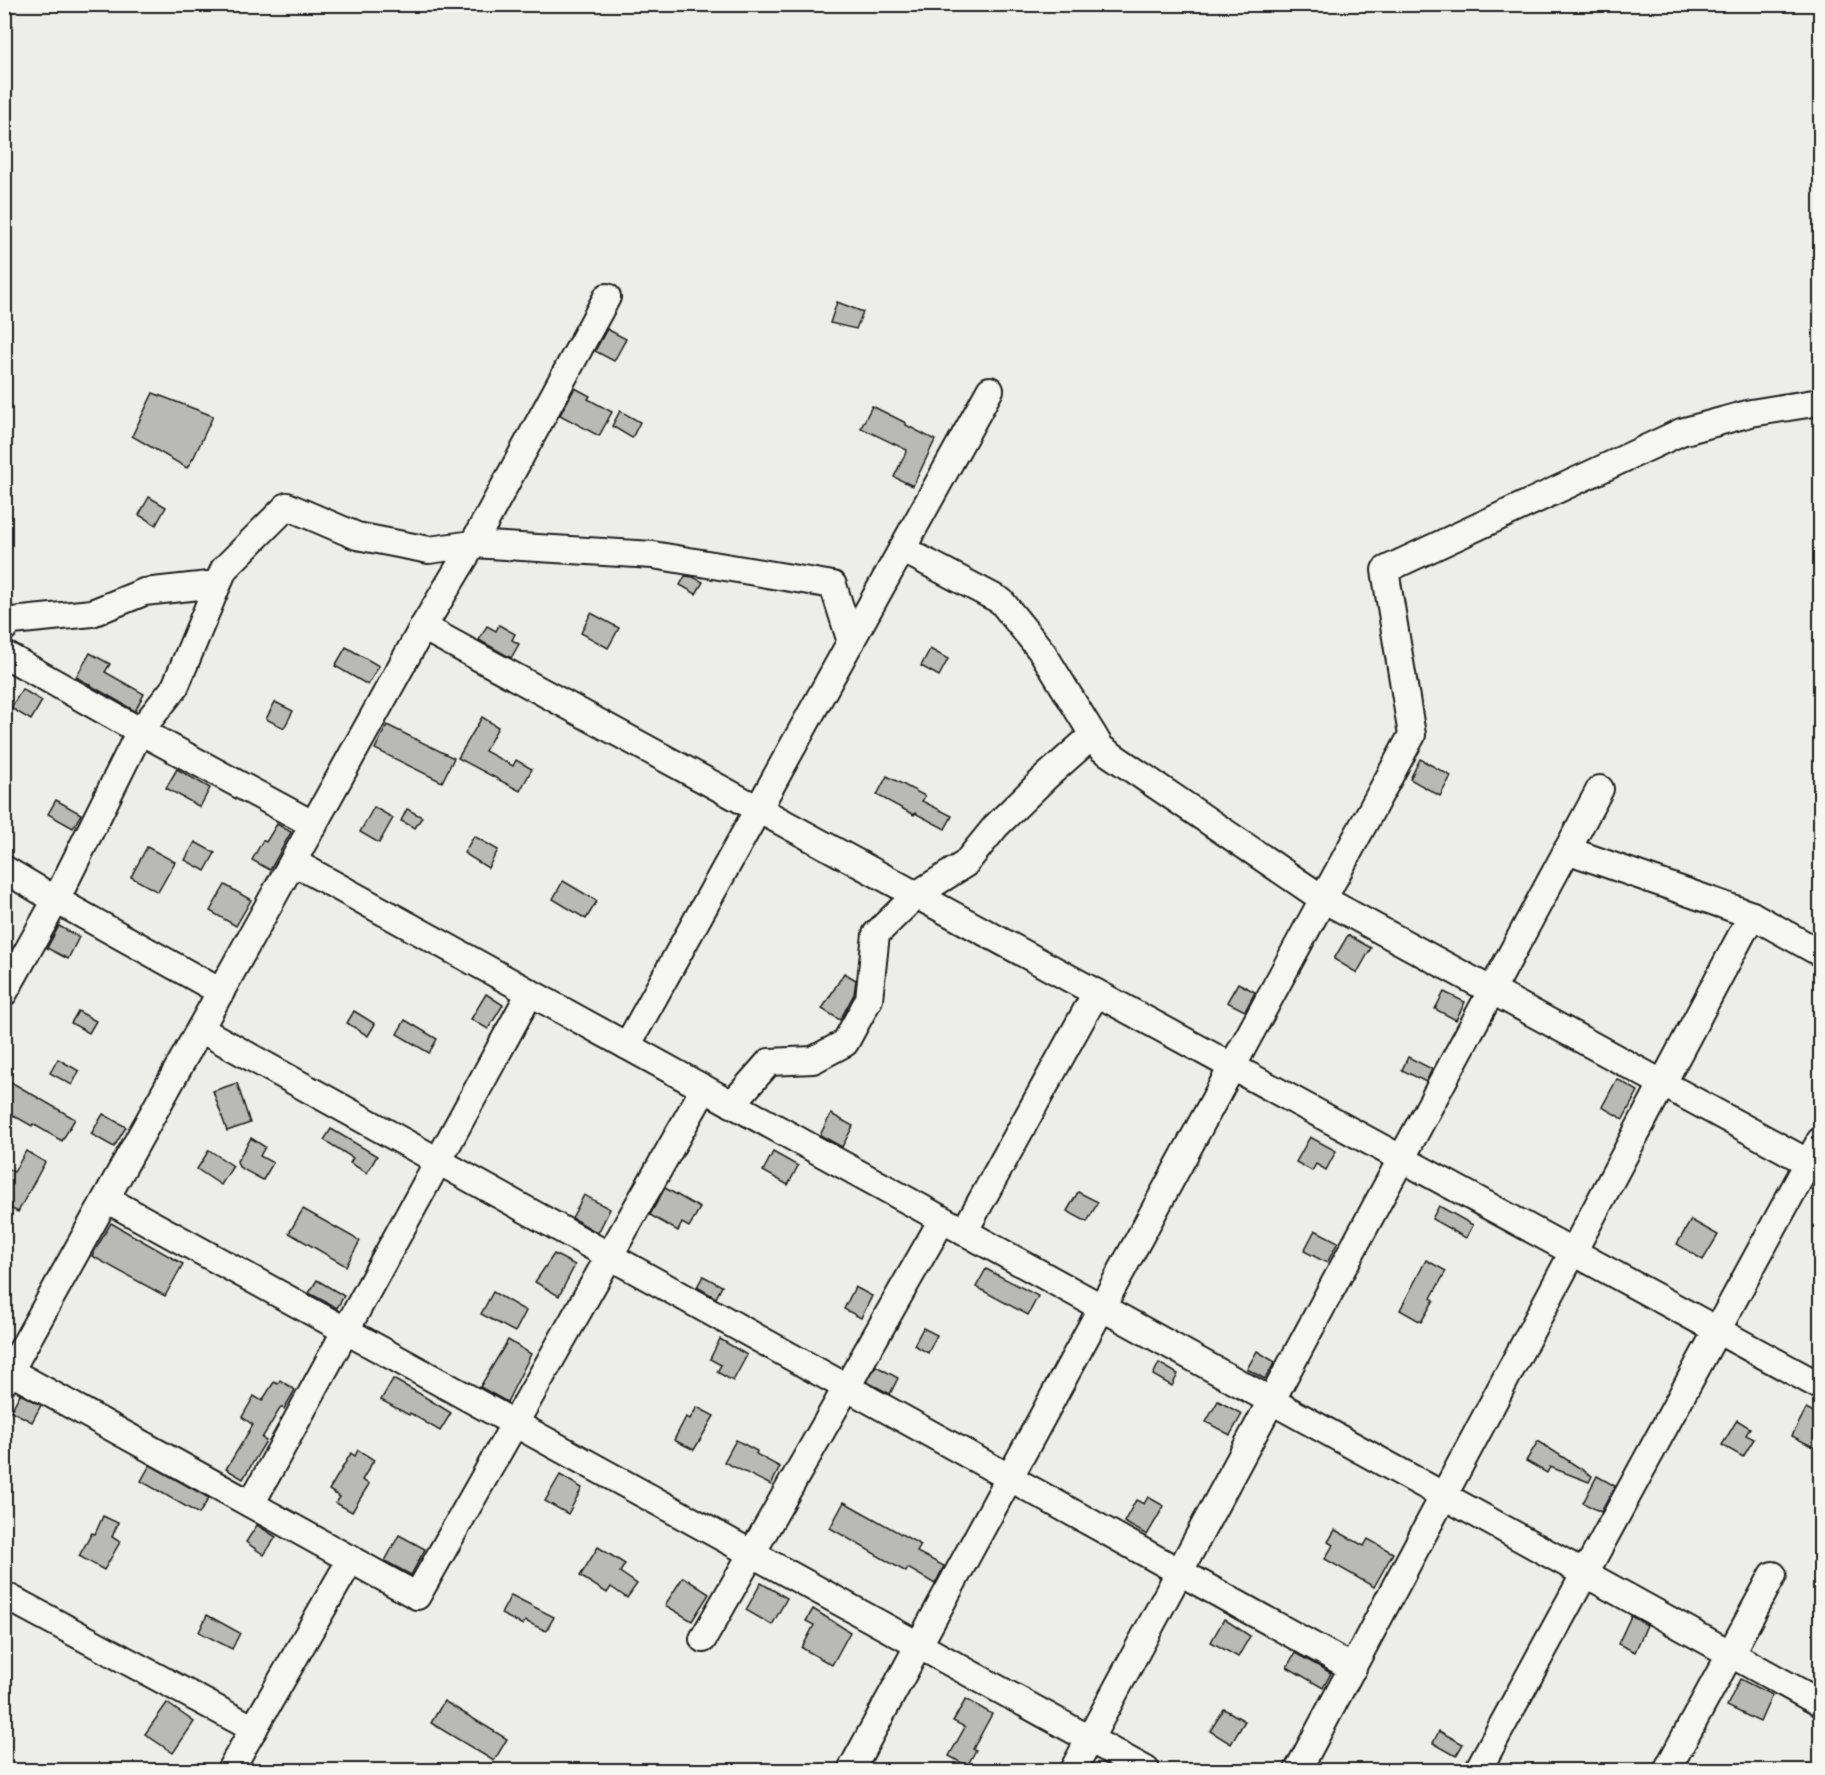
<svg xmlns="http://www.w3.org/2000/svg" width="1825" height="1775" font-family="Pangolin,sans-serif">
<rect width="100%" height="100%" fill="#edede9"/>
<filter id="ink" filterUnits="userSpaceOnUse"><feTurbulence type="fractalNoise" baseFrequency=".0167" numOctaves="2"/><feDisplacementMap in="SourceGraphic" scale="12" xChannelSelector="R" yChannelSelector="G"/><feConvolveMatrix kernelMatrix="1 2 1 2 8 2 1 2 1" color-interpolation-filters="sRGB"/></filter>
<g filter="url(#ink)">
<g fill="#b9b9b6" stroke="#1c1c1c" stroke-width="1.5">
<path d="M837,302L863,312L856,329L830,323Z"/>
<path d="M607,329L626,339L614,361L595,351Z"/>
<path d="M575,388L590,396L588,399L612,412L599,436L560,415Z"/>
<path d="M153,393L213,416L194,457L187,468L132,436Z"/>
<path d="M872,406L906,423V425L935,440L913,486L894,477L907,450L861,428Z"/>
<path d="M620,411L640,422L632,438L612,426Z"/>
<path d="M149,497L166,507L156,525L139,515Z"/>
<path d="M685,576L693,577L703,582L696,594L680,585Z"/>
<path d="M591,613L619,628L608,648L581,633Z"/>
<path d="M499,625L515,634L512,640L519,644L511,658L479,640L487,626L496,631Z"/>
<path d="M346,647L379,666L368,685L335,666Z"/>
<path d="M930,649L948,659L939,676L921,666Z"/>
<path d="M90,653L110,664L105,672L144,694L135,711L76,677Z"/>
<path d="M22,689L42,701L31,720L11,708Z"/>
<path d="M275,702L293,711L284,728L266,719Z"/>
<path d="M482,717L498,727L485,751L513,766L516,760L532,769L520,791L458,758Z"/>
<path d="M387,725L454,758L442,782L375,749Z"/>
<path d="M1420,759L1451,776L1440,796L1410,779Z"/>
<path d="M177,769L210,788L200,807L166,788Z"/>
<path d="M887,776L925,796L922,801L952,816L945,829L915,813L914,815L877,795Z"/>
<path d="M56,800L81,814L73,828L48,814Z"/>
<path d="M374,807L393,818L379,843L360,832Z"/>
<path d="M407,809L422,817L415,828L401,821Z"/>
<path d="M277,824L291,832L270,870L252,860L263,840L266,842Z"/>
<path d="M474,836L498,850L488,868L464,853Z"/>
<path d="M195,842L215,853L205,871L185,860Z"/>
<path d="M147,847L175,862L158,892L131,877Z"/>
<path d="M563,881L597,901L586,919L553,899Z"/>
<path d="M225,885L251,900L236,926L210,911Z"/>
<path d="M59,926L79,937L68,959L47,948Z"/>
<path d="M1348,935L1371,948L1357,973L1334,959Z"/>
<path d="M844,973L856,980L854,994L840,1020L822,1009Z"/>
<path d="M1238,983L1255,992L1245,1011L1227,1002Z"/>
<path d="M1444,992L1465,1002L1456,1020L1435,1009Z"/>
<path d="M486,994L503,1005L488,1029L471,1019Z"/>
<path d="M78,1011L96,1021L89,1033L71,1023Z"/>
<path d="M354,1011L375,1024L368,1036L347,1023Z"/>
<path d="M405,1020L437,1039L429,1053L397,1034Z"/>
<path d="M1408,1057L1432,1069L1426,1082L1402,1070Z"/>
<path d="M58,1059L79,1071L72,1085L50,1073Z"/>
<path d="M4,1078L75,1119L62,1141L33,1124L32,1126L4,1110Z"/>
<path d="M1617,1079L1638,1091L1623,1119L1602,1107Z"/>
<path d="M237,1083L250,1123L227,1131L213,1091Z"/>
<path d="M103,1114L126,1127L114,1147L91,1134Z"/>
<path d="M831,1114L853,1126L842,1147L820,1135Z"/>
<path d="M331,1129L377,1156L367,1173L350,1163L353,1158L324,1140Z"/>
<path d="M1310,1137L1336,1151L1326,1170L1316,1164L1312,1171L1296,1162Z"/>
<path d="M251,1138L265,1147L260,1156L273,1163L263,1180L239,1167L237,1161Z"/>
<path d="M209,1150L233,1166L221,1185L197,1169Z"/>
<path d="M26,1151L45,1162L18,1212L4,1205V1167L14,1172Z"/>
<path d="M773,1152L798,1166L788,1185L763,1171Z"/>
<path d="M665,1188L700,1208L689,1227L682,1223L678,1231L650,1215Z"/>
<path d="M1078,1192L1098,1202L1087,1222L1067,1211Z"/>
<path d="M584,1195L610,1209L598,1233L572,1218Z"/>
<path d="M1439,1206L1473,1225L1466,1238L1432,1219Z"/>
<path d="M303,1209L360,1241L346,1266L289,1233Z"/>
<path d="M1691,1220L1718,1235L1703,1260L1677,1244Z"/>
<path d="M111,1223L183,1264L165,1296L92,1256Z"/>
<path d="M1315,1230L1338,1242L1327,1263L1304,1251Z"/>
<path d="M554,1254L575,1265L559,1296L535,1282Z"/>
<path d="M1426,1260L1446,1271L1431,1298L1434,1300L1421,1322L1400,1310Z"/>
<path d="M986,1269L1038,1296L1028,1315L976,1287Z"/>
<path d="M703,1276L722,1286L716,1298L697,1287Z"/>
<path d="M317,1280L344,1296L337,1308L309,1293Z"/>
<path d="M855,1287L872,1296L861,1318L844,1309Z"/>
<path d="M493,1292L526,1311L515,1332L481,1314Z"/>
<path d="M923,1328L937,1335L928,1353L914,1345Z"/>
<path d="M720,1339L747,1355L733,1381L717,1372L721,1365L710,1359Z"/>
<path d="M508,1340L531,1354L507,1402L480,1387Z"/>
<path d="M1257,1351L1275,1362L1265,1379L1247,1369Z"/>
<path d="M1159,1363L1178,1374L1172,1386L1153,1375Z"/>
<path d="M876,1366L898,1378L890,1394L867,1382Z"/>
<path d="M393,1379L420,1394L451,1413L440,1431L410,1413L409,1415L381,1400Z"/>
<path d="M280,1380L295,1390L284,1409L281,1407L262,1438L266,1441L243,1479L226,1469L253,1425L242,1417L254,1396L262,1401L274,1382L278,1384Z"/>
<path d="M20,1394L41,1405L32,1422L11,1411Z"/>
<path d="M1218,1401L1242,1414L1230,1435L1206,1422Z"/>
<path d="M697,1407L714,1416L694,1450L674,1440L686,1417L690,1419Z"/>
<path d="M1806,1409L1821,1417V1451L1792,1436Z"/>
<path d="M1737,1420L1750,1428L1746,1435L1754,1439L1743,1457L1722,1445Z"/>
<path d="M736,1440L757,1451L756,1454L780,1467L771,1485L724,1462Z"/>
<path d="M1538,1441L1592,1476L1589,1482L1550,1467L1547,1473L1526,1461Z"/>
<path d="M358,1450L374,1460L362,1480L369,1484L352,1512L336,1503L340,1497L329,1490L351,1453L355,1456Z"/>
<path d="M150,1465L209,1498L199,1514L141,1481Z"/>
<path d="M560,1475L582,1488L568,1514L545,1501Z"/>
<path d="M1597,1476L1615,1486L1601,1512L1583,1503Z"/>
<path d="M1148,1497L1164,1506L1147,1535L1124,1522L1136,1500L1144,1504Z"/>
<path d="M844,1502L921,1545L917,1552L944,1566L935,1584L908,1568L906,1572L830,1528Z"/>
<path d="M103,1516L118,1523L112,1537L120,1542L104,1570L79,1556L92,1533L95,1534Z"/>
<path d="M257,1525L276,1537L264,1555L246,1542Z"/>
<path d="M1335,1530L1364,1546L1368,1539L1393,1553L1374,1587L1325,1559L1333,1545L1328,1542Z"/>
<path d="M399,1535L425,1549L411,1575L385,1561Z"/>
<path d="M598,1547L625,1564L620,1572L637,1584L627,1598L611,1587L607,1593L580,1576Z"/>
<path d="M683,1577L709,1594L692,1621L665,1605Z"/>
<path d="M761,1583L787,1598L772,1625L746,1610Z"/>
<path d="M511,1595L554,1617L546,1631L525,1621L523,1625L501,1614Z"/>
<path d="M813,1609L850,1632L832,1665L802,1648L814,1625L806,1621Z"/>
<path d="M207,1615L240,1633L232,1649L199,1632Z"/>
<path d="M1631,1616L1647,1625L1635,1652L1618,1644Z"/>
<path d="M1224,1619L1250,1636L1238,1657L1211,1642Z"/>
<path d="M1295,1653L1331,1673L1323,1688L1287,1667Z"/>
<path d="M1740,1679L1772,1695L1760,1722L1727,1706Z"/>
<path d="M966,1699L992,1714L973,1749L976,1750L967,1766L949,1756L965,1727L953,1721Z"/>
<path d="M444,1701L507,1739L494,1761L431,1723Z"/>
<path d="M167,1703L194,1722L173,1753L145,1734Z"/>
<path d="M1224,1709L1245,1721L1231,1744L1210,1731Z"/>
<path d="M1439,1731L1463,1744L1456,1756L1433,1743Z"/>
</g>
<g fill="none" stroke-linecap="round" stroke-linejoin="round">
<g stroke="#1c1c1c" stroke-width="30">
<g id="minor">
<path d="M902,549L1001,601L1043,653L1101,748L1323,899L1809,1163"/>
<path d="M423,627L1820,1386"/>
<path d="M4,628L12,621L92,613L144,592L218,584"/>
<path d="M4,654L140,731L314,825"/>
<path d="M1567,850L1752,915L1820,953"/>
<path d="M293,862L1820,1703"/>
<path d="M4,869L56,900L221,992"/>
<path d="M4,993L56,900L140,731L175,687L224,569L287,506L357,536L429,550L473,544L653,555L833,585L851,642"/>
<path d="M200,1029L1353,1668"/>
<path d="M627,1046L990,390"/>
<path d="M732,1104L769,1062L813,1060L845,1043L869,999L876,934L916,895L965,864L996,826L1047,776L1093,735"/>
<path d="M106,1199L1146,1770"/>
<path d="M964,1232L1096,993"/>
<path d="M4,1368L417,1596L704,1089"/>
<path d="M4,1382L423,627L473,544L607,297"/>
<path d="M251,1504L530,993"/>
<path d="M4,1595L254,1729"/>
<path d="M703,1639L942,1220"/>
<path d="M230,1770L351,1559"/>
<path d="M851,1770L1412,735L1385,570L1681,432L1751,413L1820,402"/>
<path d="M1073,1770L1600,789"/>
<path d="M1298,1770L1752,915"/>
<path d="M1478,1770L1820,1141"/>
<path d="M1667,1770L1773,1575"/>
</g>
</g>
<use href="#minor" stroke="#f6f6f2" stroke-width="26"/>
</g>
</g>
<rect width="1825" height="1775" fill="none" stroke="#f6f6f2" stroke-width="24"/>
<rect x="12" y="12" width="1801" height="1751" fill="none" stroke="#1c1c1c" stroke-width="2" filter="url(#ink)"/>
</svg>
